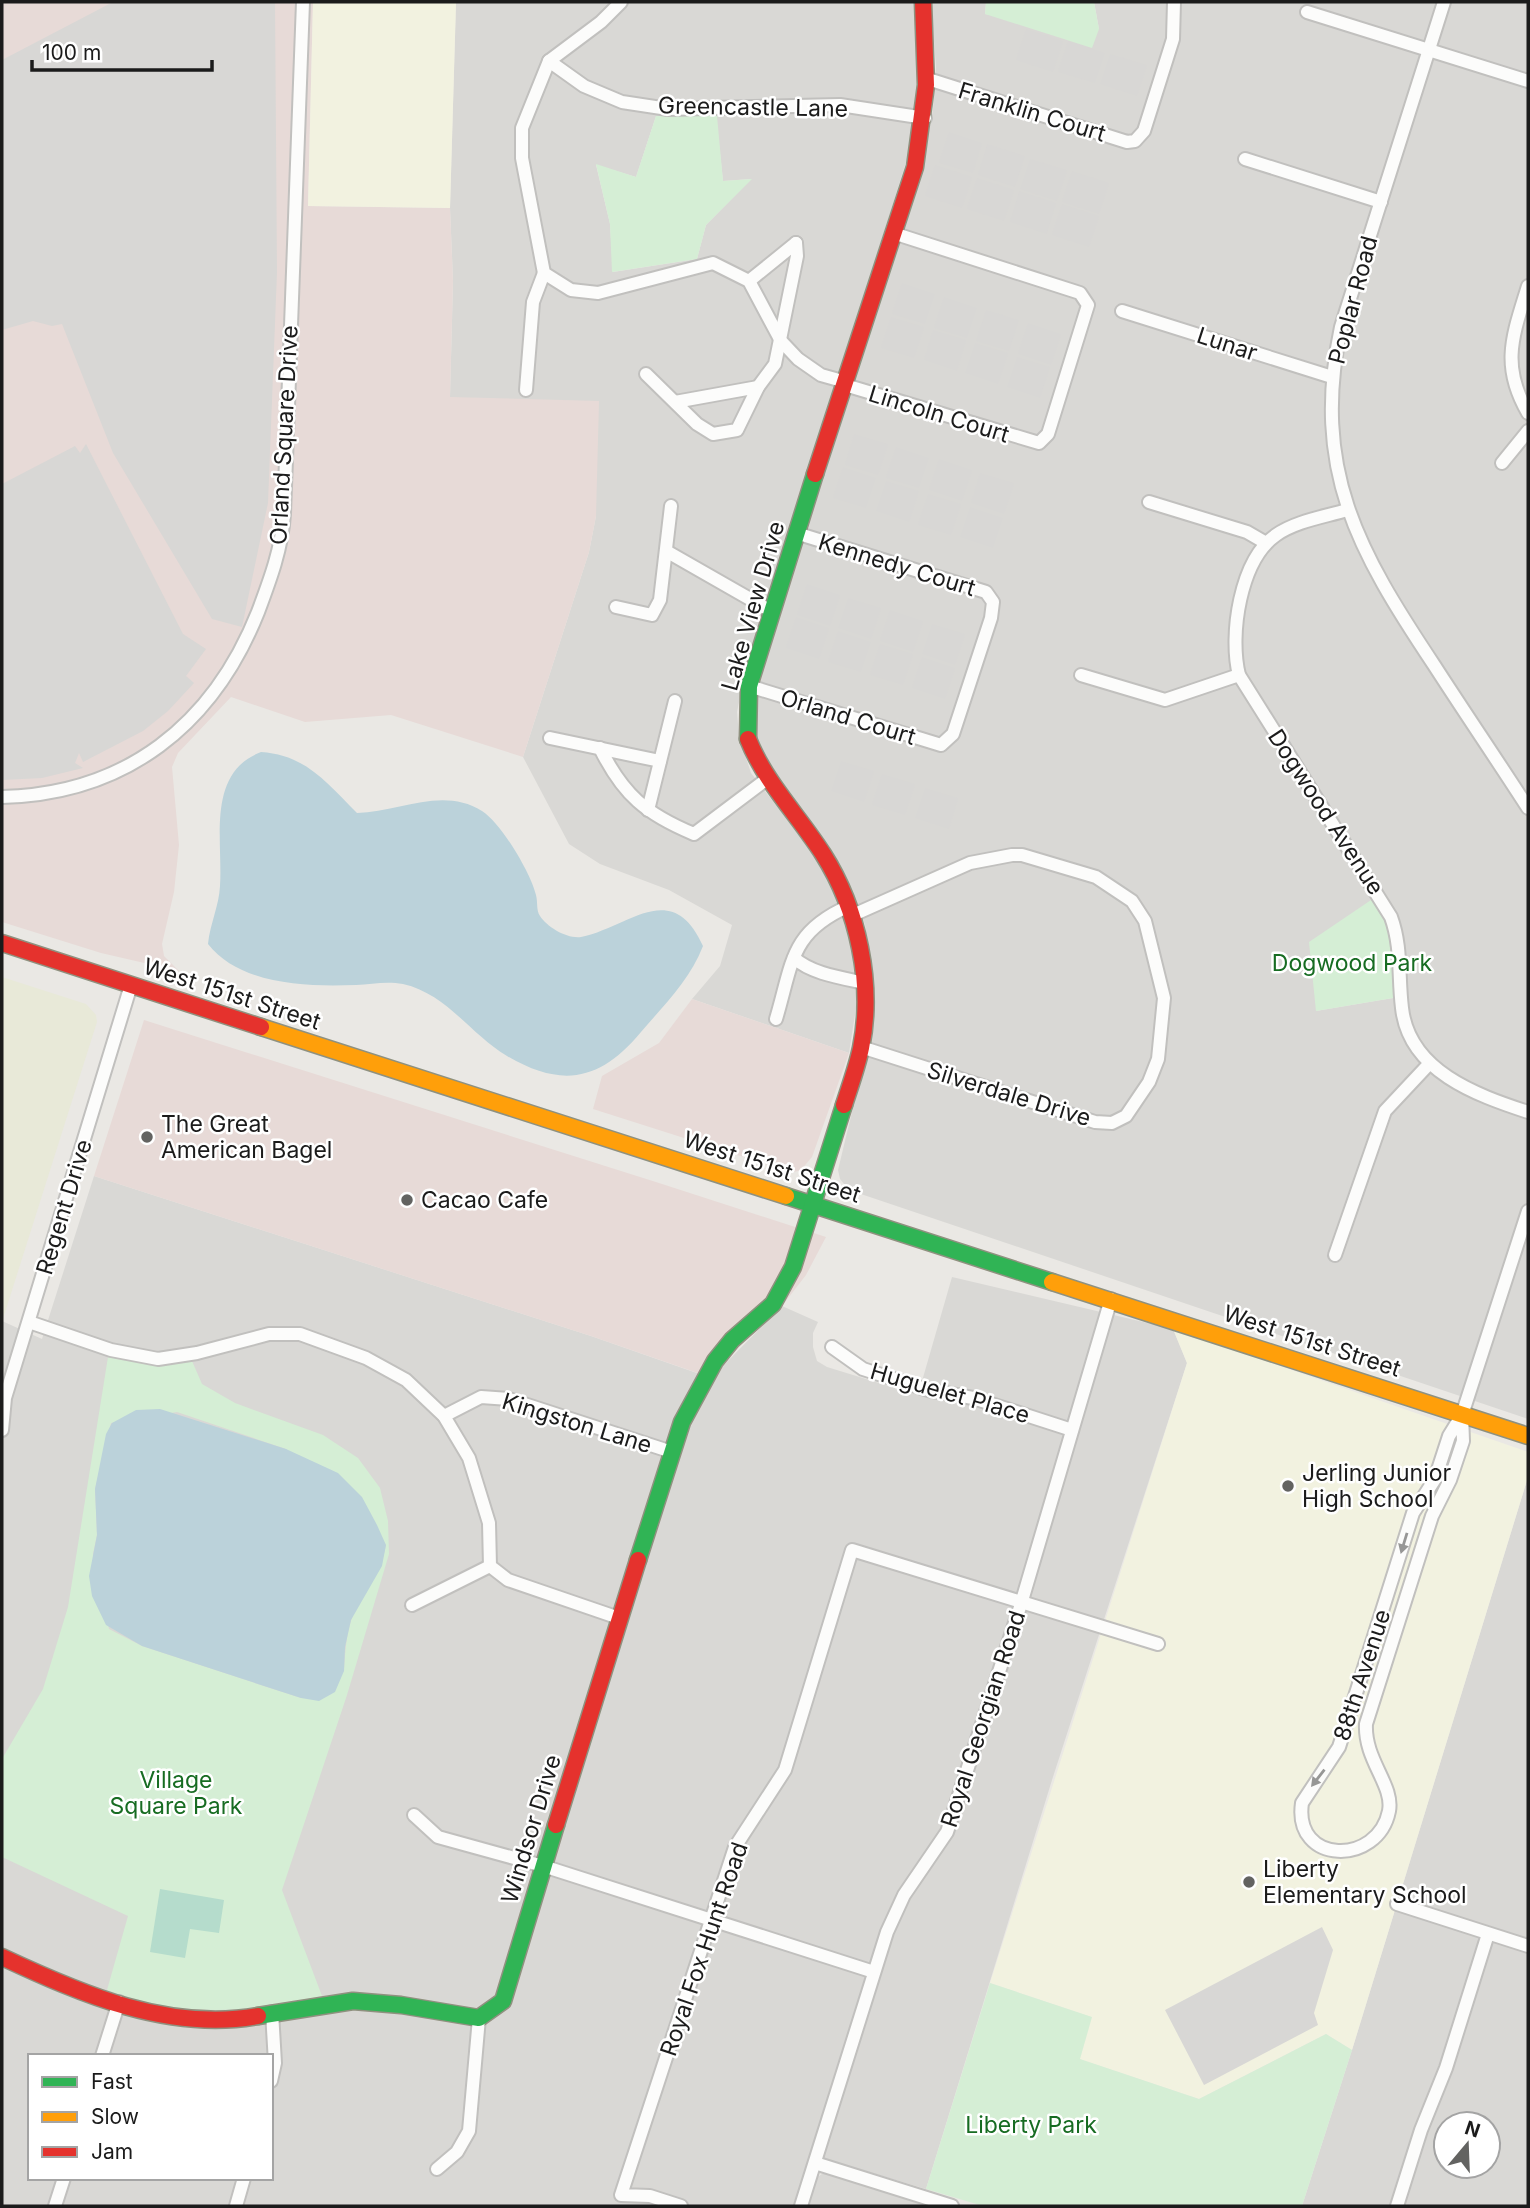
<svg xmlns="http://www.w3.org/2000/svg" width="1530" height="2208" font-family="Inter,sans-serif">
<rect width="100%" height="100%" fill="#eae8e4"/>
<g fill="#d9d8d5" fill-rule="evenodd">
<path d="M456,2H914L919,46V95L908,156L744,677L737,712L739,736L751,773L819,861L841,907L850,934L857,1002L849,1053L692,999L720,966L732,925L669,890L600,864L569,844L523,757L589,552L596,516L450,397L453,281L450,208ZM656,116H716L723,181L751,179L706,225L697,259L613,272L610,224L596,165L636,177Z"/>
<path d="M931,2H986L985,14L1099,29L1094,2H1528V1419L849,1190L840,1179L838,1170L871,1033L872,976L865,925L852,891L830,847L767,765L758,744L753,709L761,672L924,157L933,109L936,67ZM1379,907L1393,998L1316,1011Z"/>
<path d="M94,1176L591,1336L711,1378L782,1306L818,1322L813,1333V1347L817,1361L827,1367L918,1395L952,1277L1173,1329L1187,1363L1052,1780L926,2189L812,2155L795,2206H2V1321L42,1339ZM30,2056H271V2178H30Z"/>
<path d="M1528,1477V2206H1302L1352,2050ZM1446,2124H1488V2166H1446Z"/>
<path d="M822,2174H830L932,2206H807L816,2178Z"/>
</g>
<g fill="#e7dad7">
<path d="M2,2H313L308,206L450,208L453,281L450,397L599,401L596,516L589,552L523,757L391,715L305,722L231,697L178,753L172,767L179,845L174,892L162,944L164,956L179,971L101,953L2,922Z"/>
<path d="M692,999L849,1053L812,1157L801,1170L794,1172L778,1168L593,1109L602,1076L659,1043Z"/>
<path d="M144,1020L659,1183L826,1237L806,1275L782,1306L740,1346L712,1378L591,1336L94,1176Z"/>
</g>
<g fill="#f2f2e0">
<path d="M313,2H456L450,208L308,206Z"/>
<path d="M1173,1329L1528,1452V1477L1352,2050L1326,2034L1199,2099L1079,2059L1091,2017L990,1983L1187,1363Z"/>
</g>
<g fill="#d8d7d5">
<path d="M113,2H275L277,272L268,503L242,627L212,619L113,453L62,324L52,326L33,321L2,330V60Z"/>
<path d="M1026,29L1063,41L1053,72L1016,60Z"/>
<path d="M1068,41L1105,53L1095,83L1058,72Z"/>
<path d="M1110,54L1147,65L1137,96L1100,84Z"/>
<path d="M949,132L982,143L973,173L939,163Z"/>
<path d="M987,144L1025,156L1015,187L978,175Z"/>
<path d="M1030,159L1067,170L1057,201L1020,189Z"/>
<path d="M935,165L972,177L962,208L925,196Z"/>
<path d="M1072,171L1109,183L1099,214L1062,202Z"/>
<path d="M977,178L1014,190L1004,221L967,209Z"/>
<path d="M1019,191L1056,203L1047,234L1010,222Z"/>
<path d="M1062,204L1099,216L1089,247L1052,235Z"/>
<path d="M902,283L935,294L925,324L892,314Z"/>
<path d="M944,297L977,308L967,338L934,328Z"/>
<path d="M986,310L1019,320L1009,351L976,341Z"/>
<path d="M891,317L924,327L914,358L881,348Z"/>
<path d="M1028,323L1061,334L1051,365L1018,354Z"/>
<path d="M933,330L966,340L957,371L924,360Z"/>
<path d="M975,343L1008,353L998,384L965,373Z"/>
<path d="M1017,357L1050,367L1040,398L1007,387Z"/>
<path d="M854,434L888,444L878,475L845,465Z"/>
<path d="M86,444L183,634L206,649L186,676L194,683L168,711L143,731L83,762L79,753L75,763L83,768L42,778L2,780V484L75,446L80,453Z"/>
<path d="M896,447L929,458L919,488L886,478Z"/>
<path d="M939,459L972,470L962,501L929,490Z"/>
<path d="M843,467L876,478L866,508L833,498Z"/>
<path d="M980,473L1014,483L1004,514L971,503Z"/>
<path d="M886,481L919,491L909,522L876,511Z"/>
<path d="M928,494L961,504L951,535L918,525Z"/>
<path d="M970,507L1003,518L993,548L960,537Z"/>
<path d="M807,584L840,595L830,626L797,615Z"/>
<path d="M848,598L881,608L871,639L838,628Z"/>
<path d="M890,610L923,621L913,652L880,641Z"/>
<path d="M796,617L829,628L819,659L786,648Z"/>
<path d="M932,624L965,634L955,665L922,654Z"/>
<path d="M838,631L871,642L861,672L828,662Z"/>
<path d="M880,644L913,654L903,685L870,675Z"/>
<path d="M922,657L955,668L945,699L912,688Z"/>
<path d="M841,761L874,771L864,802L831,791Z"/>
<path d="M882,774L915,784L905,815L872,805Z"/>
<path d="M925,788L958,798L949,829L915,818Z"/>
<path d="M1322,1927L1333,1950L1314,2013L1318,2025L1204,2085L1165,2010Z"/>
</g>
<path fill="#e8e9d8" d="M2,977L86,1004L96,1015L97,1022L2,1322Z"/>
<g fill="#d5eed5" fill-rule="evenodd">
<path d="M986,2H1094L1099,29L1092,48L985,14Z"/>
<path d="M656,116H717L723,181L752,179L706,225L697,259L612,272L610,224L596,164L636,177Z"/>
<path d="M1374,898C1392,930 1394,962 1393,998L1316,1011L1309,942Z"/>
<path d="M108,1357L142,1362L192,1361L202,1384L235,1403L323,1435L358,1458L380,1488L388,1521L389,1554L347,1695L282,1890L322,1996C243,2013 184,2018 107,1990L128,1916L2,1857V1759L43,1689L68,1607ZM177,1412L286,1449L386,1545C379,1581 361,1591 351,1621C346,1637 345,1654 344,1671L301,1698L142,1646L109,1629L93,1554L97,1535L95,1489L111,1423Z"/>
<path d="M990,1983L1092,2017L1080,2059L1199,2099L1326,2034L1352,2050L1302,2206H983L926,2189Z"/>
</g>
<path fill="#b5dccc" d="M160,1889L224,1900L219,1933L190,1929L185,1958L150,1952Z"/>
<g fill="#bbd2da">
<path d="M261,752C306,755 327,783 357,813C398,812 443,786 482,811C501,823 531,873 536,895C538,903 536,910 540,916C547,927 567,939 581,937C629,927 672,877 703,946C690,980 664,1005 641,1032C601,1080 563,1089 507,1056C470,1034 447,994 403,984C387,981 372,984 356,985C307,987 240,985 208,944C210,924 219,906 220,886C223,840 206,773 261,752Z"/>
<path d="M160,1409L286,1449L338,1473L362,1497L377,1525L386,1545L382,1566L351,1620L345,1647L344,1671L335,1692L319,1701L301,1698L142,1646L106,1625L92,1596L89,1576L97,1535L95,1489L106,1434L112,1423L136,1410Z"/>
</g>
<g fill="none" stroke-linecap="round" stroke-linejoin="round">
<g stroke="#c1c0be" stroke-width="16">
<g id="street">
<path d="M621,2L601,22L549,61L522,128V158L544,273L571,290L598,293L713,263L749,281L781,341L798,359L821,375L846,382"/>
<path d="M1444,2L1341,327C1311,469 1358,551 1434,665C1465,713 1497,760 1528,808"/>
<path d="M1307,12L1528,81"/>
<path d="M549,61L584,86L622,102L668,109L840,105L925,118"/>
<path d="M928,79L1127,142L1135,141L1144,131L1173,39L1174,2"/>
<path d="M1245,159L1381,202"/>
<path d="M749,281L796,243"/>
<path d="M1528,286C1513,335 1500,365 1528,413"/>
<path d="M1122,311L1332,377"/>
<path d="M646,374L697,424L713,434L737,430L758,387L775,364L797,256L796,243"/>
<path d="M845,385L1039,443L1048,434L1088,305L1080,293L893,233"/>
<path d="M526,390L533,302L544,273"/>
<path d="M675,402L758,387"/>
<path d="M1502,463L1528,431"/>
<path d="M1149,502L1247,532L1266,543"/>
<path d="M1347,510C1324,517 1296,521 1276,535C1240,560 1229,635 1239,675L1391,917C1402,947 1398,976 1402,1008C1409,1071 1476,1095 1528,1112"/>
<path d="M666,551L771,611"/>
<path d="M616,607L652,615L660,600L671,506"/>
<path d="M1081,675L1165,700L1239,675"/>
<path d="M749,686L941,745L953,734L991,618L993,602L986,592L796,533"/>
<path d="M550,738L660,761"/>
<path d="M600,748C623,795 646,814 694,834L767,779"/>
<path d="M2,797C126,794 213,725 258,612C270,580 282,548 284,514L303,2"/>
<path d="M648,810L675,701"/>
<path d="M853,915L970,863L1012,855H1022L1096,877L1132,901L1145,921L1164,998L1158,1059L1149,1082L1126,1116L1112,1123L1095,1122L861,1047"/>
<path d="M794,958C812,974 842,978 865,983"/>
<path d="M776,1019C793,962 790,932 849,906"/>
<path d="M1335,1255L1385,1111L1429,1064"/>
<path d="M29,1322L111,1350L158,1359L197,1353L269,1334H300L366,1358L406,1380L444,1416L469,1458L489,1523L490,1566L508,1580L619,1618"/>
<path d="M832,1347L863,1369L928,1390L973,1398L1072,1430"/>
<path d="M1462,1415L1463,1441L1450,1480L1432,1516L1366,1724C1364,1760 1394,1785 1389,1811C1378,1866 1293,1865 1302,1803L1339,1747L1413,1513L1435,1479L1449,1436L1462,1415L1528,1211"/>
<path d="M444,1416L481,1397L509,1399L672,1452"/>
<path d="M2,1430L5,1398L131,985"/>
<path d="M412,1605L490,1566"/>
<path d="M414,1815L438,1837L543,1866L874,1972"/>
<path d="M1397,1904L1528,1946"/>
<path d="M102,2056L119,2002"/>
<path d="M271,2081L275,2063L272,2012"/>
<path d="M815,2163L952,2206"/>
<path d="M437,2169L457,2152L469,2131L479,2018"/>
<path d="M55,2206L64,2178"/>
<path d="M236,2206L244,2178"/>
<path d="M681,2206L650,2196L621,2195L735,1847L785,1770L852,1550L1158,1644"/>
<path d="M801,2206L887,1932L904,1895L947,1832L1021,1604L1111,1299"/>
<path d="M1397,2206L1421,2130L1446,2068L1488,1934"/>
</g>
</g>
<g stroke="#8f917f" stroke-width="19">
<g id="fast">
<path d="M748,739L749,686L815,474"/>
<path d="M786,1196L1052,1282"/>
<path d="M638,1560L682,1422L715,1361L732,1340L773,1304L793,1267L844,1105"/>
<path d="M258,2016L353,2001L401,2005L479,2018L503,2001L556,1825"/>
</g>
</g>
<g stroke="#8f917f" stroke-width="19">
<g id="slow">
<path d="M261,1027L786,1196"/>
<path d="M1052,1282L1528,1436"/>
</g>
</g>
<g stroke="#8f917f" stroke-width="19">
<g id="jam">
<path d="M815,474L915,167L926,85L923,2"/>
<path d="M748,739C765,782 798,815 823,854C858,909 874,984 861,1048C857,1067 850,1086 844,1105"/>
<path d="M2,943L261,1027"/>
<path d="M556,1825L638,1560"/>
<path d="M2,1957C81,1994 169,2032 258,2016"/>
</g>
</g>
<use href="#street" stroke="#fcfcfb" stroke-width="12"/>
<use href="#fast" stroke="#30b455" stroke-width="16"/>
<use href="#slow" stroke="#ff9f0a" stroke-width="16"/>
<use href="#jam" stroke="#e5322d" stroke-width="16"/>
</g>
<defs><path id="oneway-solid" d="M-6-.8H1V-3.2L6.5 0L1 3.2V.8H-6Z" transform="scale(1.75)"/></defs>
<g fill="#979796">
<use href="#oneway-solid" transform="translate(1404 1543) rotate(107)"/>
<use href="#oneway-solid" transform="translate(1318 1778) rotate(128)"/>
</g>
<g fill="#636361" stroke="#fff" stroke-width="2.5">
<circle cx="147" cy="1137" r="7"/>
<circle cx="407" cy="1200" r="7"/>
<circle cx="1288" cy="1486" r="7"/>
<circle cx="1249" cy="1882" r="7"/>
</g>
<g text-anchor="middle" stroke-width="5" stroke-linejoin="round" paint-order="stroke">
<g font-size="23" fill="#1b1b1b" stroke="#fff">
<text transform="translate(753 107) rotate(1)" y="8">Greencastle Lane</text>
<text transform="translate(1032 112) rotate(17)" y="8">Franklin Court</text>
<text transform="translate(1353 300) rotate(-75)" y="8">Poplar Road</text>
<text transform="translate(1227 344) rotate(18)" y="8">Lunar</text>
<text transform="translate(939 414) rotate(17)" y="8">Lincoln Court</text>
<text transform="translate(284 435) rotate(-87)" y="8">Orland Square Drive</text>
<text transform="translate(897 565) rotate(17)" y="8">Kennedy Court</text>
<text transform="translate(753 606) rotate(-74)" y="8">Lake View Drive</text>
<text transform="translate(848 717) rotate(17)" y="8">Orland Court</text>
<text transform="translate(1326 812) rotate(57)" y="8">Dogwood Avenue</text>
<text transform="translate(232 994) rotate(18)" y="8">West 151st Street</text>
<text transform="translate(1009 1094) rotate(17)" y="8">Silverdale Drive</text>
<text transform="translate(772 1167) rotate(18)" y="8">West 151st Street</text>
<text transform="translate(64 1207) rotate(-73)" y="8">Regent Drive</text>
<text transform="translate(1312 1341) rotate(18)" y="8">West 151st Street</text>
<text transform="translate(950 1393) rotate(16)" y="8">Huguelet Place</text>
<text transform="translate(577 1423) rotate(17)" y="8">Kingston Lane</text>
<text transform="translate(1362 1675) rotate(-72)" y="8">88th Avenue</text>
<text transform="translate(983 1719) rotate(-72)" y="8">Royal Georgian Road</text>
<text transform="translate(531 1829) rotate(-73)" y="8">Windsor Drive</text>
<text transform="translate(704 1949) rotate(-71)" y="8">Royal Fox Hunt Road</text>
</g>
<g font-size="23" fill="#176c22" stroke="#fff">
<text x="1352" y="971">Dogwood Park</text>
<text x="176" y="1788">Village<tspan x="176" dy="26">Square Park</tspan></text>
<text x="1031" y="2133">Liberty Park</text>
</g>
<g font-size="23" fill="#1b1b1b" stroke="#fff" text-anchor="start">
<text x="161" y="1132">The Great<tspan x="161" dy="26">American Bagel</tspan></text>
<text x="421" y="1208">Cacao Cafe</text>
<text x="1302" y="1481">Jerling Junior<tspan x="1302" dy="26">High School</tspan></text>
<text x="1263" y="1877">Liberty<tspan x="1263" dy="26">Elementary School</tspan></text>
</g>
</g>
<rect width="1530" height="2208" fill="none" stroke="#1b1b1b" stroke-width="7"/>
<rect x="28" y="2054" width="245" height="126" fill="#ffffff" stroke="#a4a4a4" stroke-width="2"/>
<rect x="42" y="2077" width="35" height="10" fill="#30b455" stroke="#a4a4a4" stroke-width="2"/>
<text x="91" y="2089" font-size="21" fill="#1b1b1b">Fast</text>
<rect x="42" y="2112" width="35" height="10" fill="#ff9f0a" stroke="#a4a4a4" stroke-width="2"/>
<text x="91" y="2124" font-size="21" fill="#1b1b1b">Slow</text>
<rect x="42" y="2147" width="35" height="10" fill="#e5322d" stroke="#a4a4a4" stroke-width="2"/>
<text x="91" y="2159" font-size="21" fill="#1b1b1b">Jam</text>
<g transform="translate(1467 2145) rotate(19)"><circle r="33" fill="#ffffff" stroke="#a4a4a4" stroke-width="2"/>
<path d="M0-5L12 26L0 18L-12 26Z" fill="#636361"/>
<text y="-10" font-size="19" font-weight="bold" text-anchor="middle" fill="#1b1b1b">N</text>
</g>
<path d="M32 60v10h180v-10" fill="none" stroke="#1b1b1b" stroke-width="3.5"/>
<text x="42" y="60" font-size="21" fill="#1b1b1b" stroke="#ffffff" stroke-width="5" paint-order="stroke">100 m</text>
</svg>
